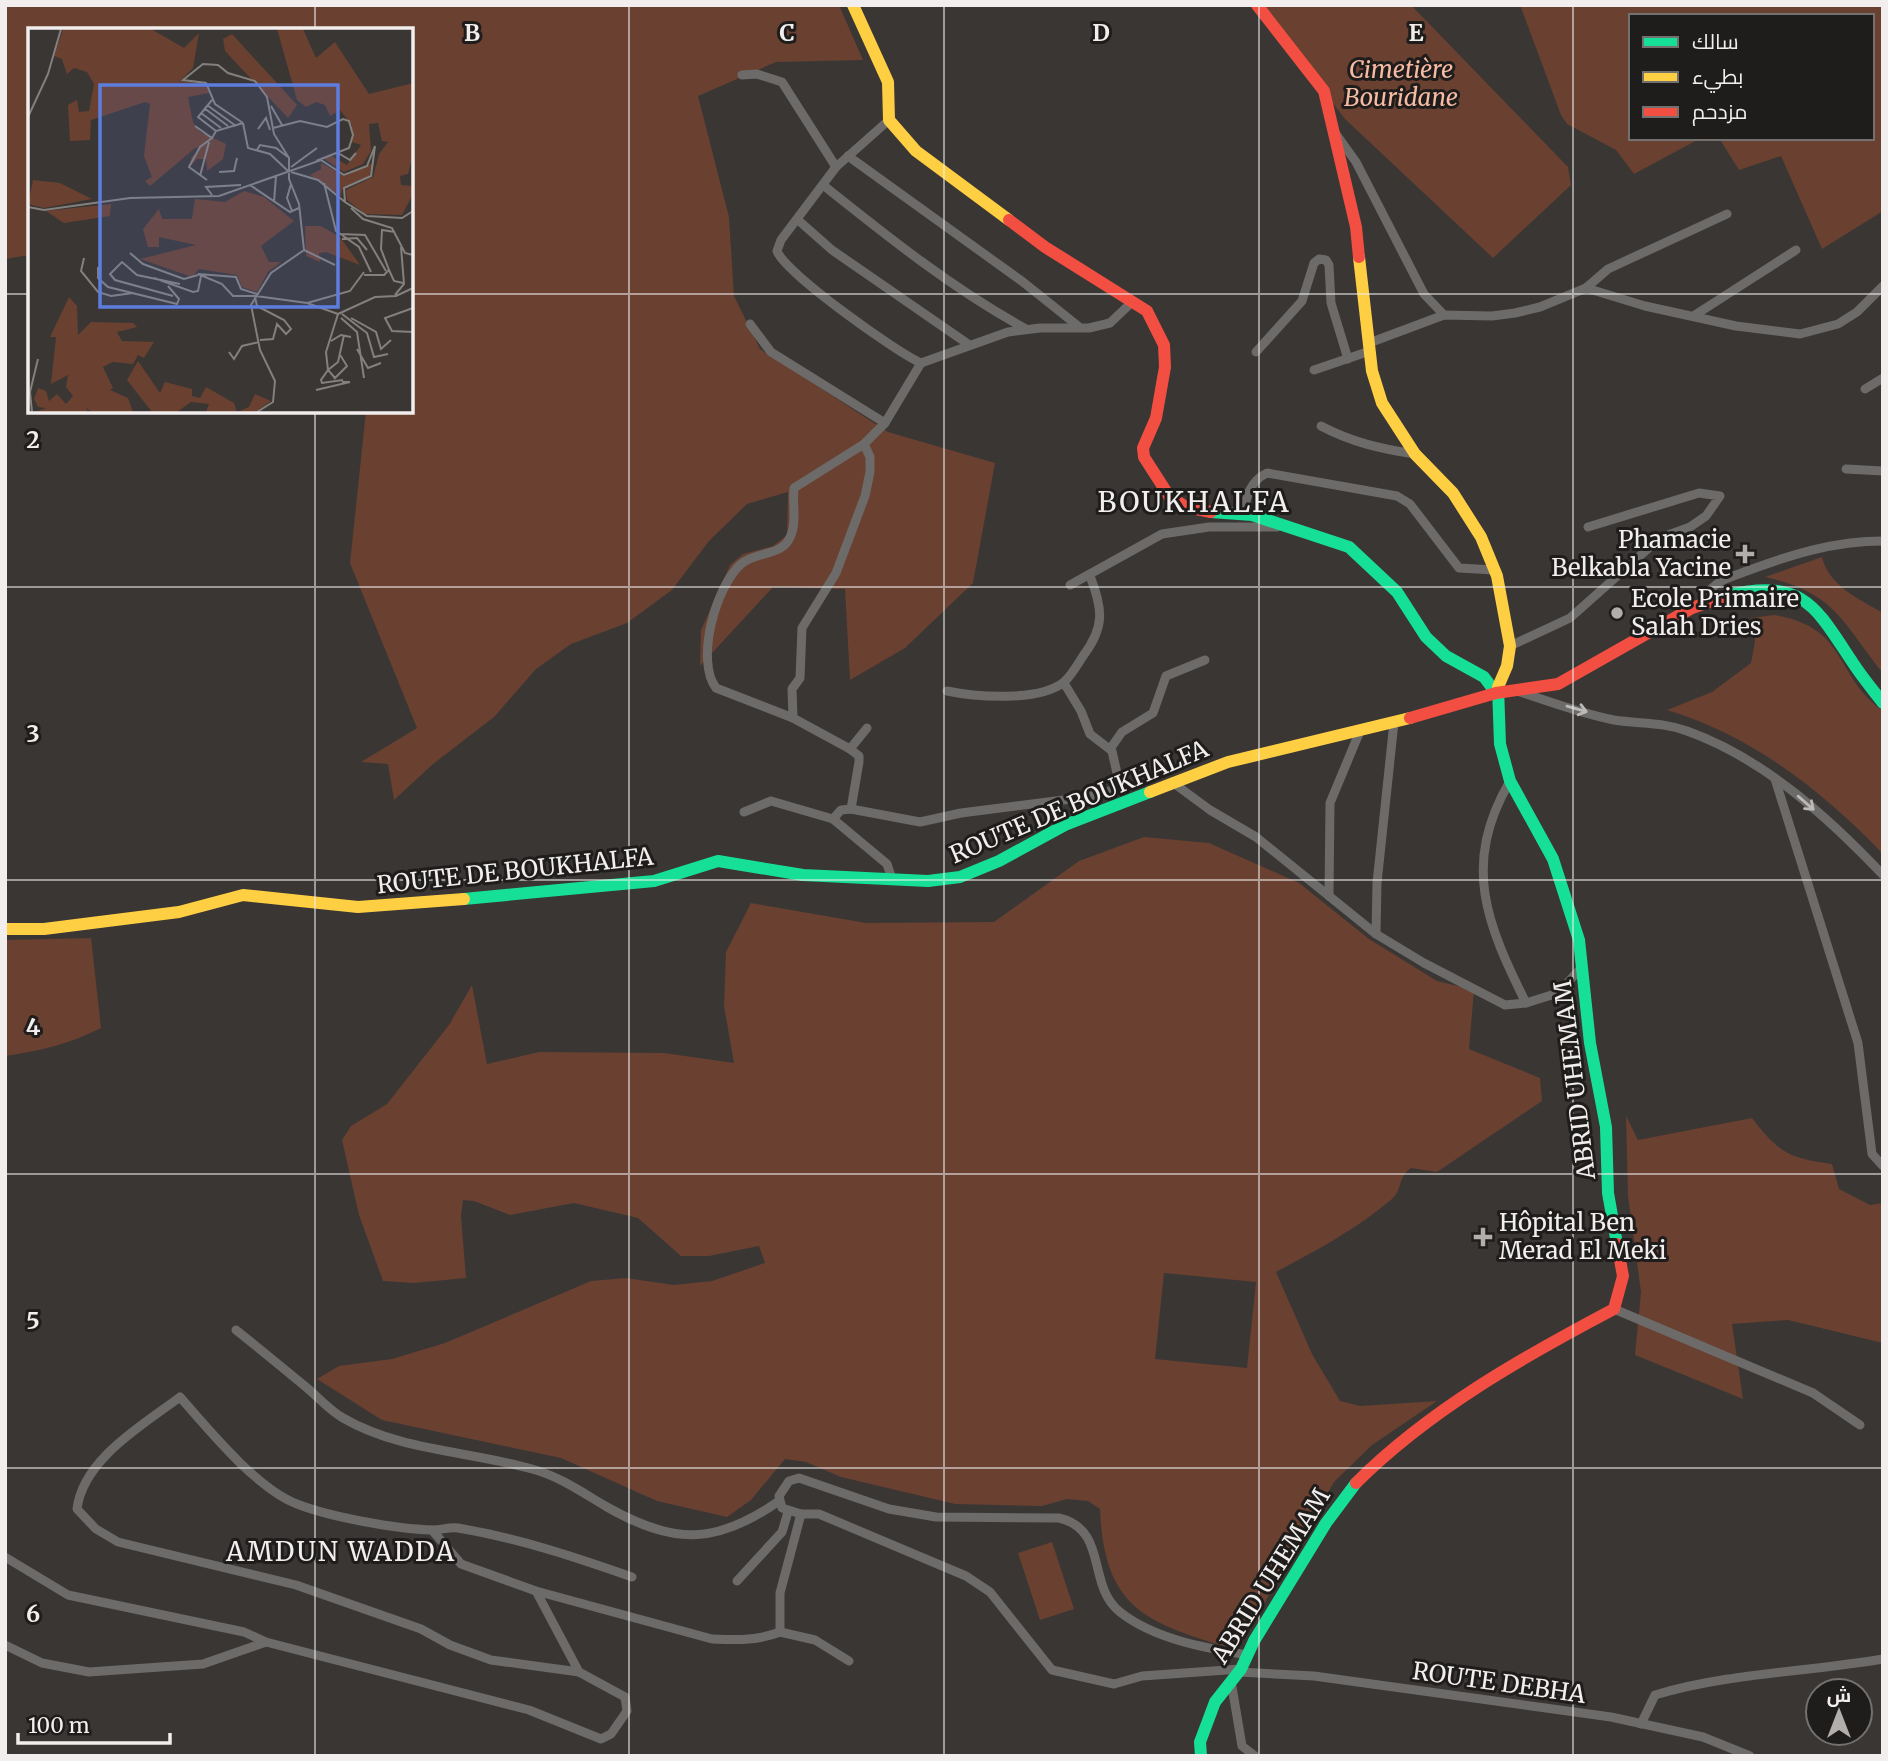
<svg xmlns="http://www.w3.org/2000/svg" width="1888" height="1761" font-family="Merriweather,Cairo,serif">
<rect width="100%" height="100%" fill="#393634"/>
<g fill="#6a4031" fill-rule="evenodd">
<path d="M5,5H839L863,60L776,62L698,96L729,217L734,296L760,349L888,432L995,463L973,583L905,648L850,680L845,589L773,587L700,666L701,630L730,565L743,554L773,546L787,535L788,492L747,504L709,541L672,590L627,623L571,644L536,669L494,717L433,764L394,800L388,764L361,762L417,728L350,563L366,411H411V30H30V255L5,259Z"/>
<path d="M1257,5H1411L1568,167L1571,185L1493,258L1345,119Z"/>
<path d="M1520,5H1883V211L1822,249L1781,156L1739,170L1719,138H1872V16H1631V138H1701L1634,174L1616,150L1567,124L1561,115Z"/>
<path d="M1822,557C1828,585 1859,599 1883,613V673C1842,622 1835,592 1765,577Z"/>
<path d="M1774,615C1849,627 1833,675 1883,711V854C1823,791 1751,735 1667,710L1712,692L1751,663L1755,641L1751,618Z"/>
<path d="M1144,837L1209,843L1299,883L1369,939L1437,981L1474,990L1469,1049L1540,1078L1542,1101L1437,1172L1411,1168C1397,1178 1403,1189 1392,1199C1357,1229 1317,1250 1276,1272L1312,1354L1340,1401L1360,1406L1437,1401L1372,1445L1334,1482L1243,1640L1227,1647C1143,1622 1104,1606 1100,1509L1088,1501L1067,1499L1042,1506L955,1504L841,1477L806,1462L785,1459L751,1500L727,1517L657,1501L561,1458L382,1420L317,1379L339,1366L392,1359L445,1343L591,1281L626,1278L674,1285L712,1281L765,1263L759,1246L709,1256H681L638,1218L574,1203L510,1215L474,1201L463,1200L461,1216L466,1278L414,1283L383,1281L359,1215L342,1140L351,1126L387,1104L449,1025L472,985L487,1064L539,1052L664,1053L734,1063L724,1006L726,952L751,903L866,923L994,922L1079,861ZM1164,1273L1256,1282L1247,1368L1155,1359Z"/>
<path d="M91,938L101,1028C70,1044 39,1051 5,1056V940Z"/>
<path d="M1626,1116L1638,1140L1752,1118C1779,1153 1789,1158 1832,1164L1839,1189L1870,1205L1883,1203V1343L1788,1320L1732,1324L1743,1399L1635,1355L1641,1292L1628,1196Z"/>
<path d="M1052,1542L1074,1609L1040,1620L1018,1553Z"/>
</g>
<g fill="none" stroke-linecap="round" stroke-linejoin="round">
<g stroke="#6c6b6a" stroke-width="9">
<path d="M742,75L757,74L782,82L836,167"/>
<path d="M889,120L836,167L781,240L777,251C785,273 896,352 921,363"/>
<path d="M1336,134L1356,162L1424,294L1444,315"/>
<path d="M848,156L1023,282L1078,326"/>
<path d="M823,185C888,237 953,289 1026,329"/>
<path d="M798,220L832,250L968,344"/>
<path d="M1586,288L1608,269L1727,214"/>
<path d="M1695,315L1796,250"/>
<path d="M750,324L771,352L885,423L921,363L1008,332L1040,328H1089L1110,323L1131,303"/>
<path d="M1369,343L1444,315L1492,316L1515,313L1540,307L1586,288L1645,306L1736,326L1800,334L1838,324L1857,312L1883,286"/>
<path d="M1256,352L1302,301L1314,263L1319,259L1326,260L1329,265L1331,303L1348,359"/>
<path d="M1314,370L1370,351"/>
<path d="M1865,389L1883,378"/>
<path d="M1321,426C1351,442 1381,449 1415,454"/>
<path d="M1846,469L1883,471"/>
<path d="M1243,515C1246,497 1250,481 1267,473L1397,496L1410,504L1459,568L1494,570"/>
<path d="M1070,585L1162,534L1209,527H1277"/>
<path d="M1710,601L1711,589C1721,579 1731,577 1744,572C1790,555 1833,541 1883,541"/>
<path d="M1510,646L1570,618L1660,538L1690,527L1706,516L1720,496L1699,493L1588,527"/>
<path d="M1064,683L1081,711L1090,734L1112,751L1121,791"/>
<path d="M947,691C976,697 1039,702 1064,682C1071,676 1078,664 1083,656C1105,627 1103,609 1090,576"/>
<path d="M1517,691C1548,701 1582,714 1614,720C1639,724 1663,722 1687,731C1763,758 1828,817 1883,875"/>
<path d="M793,718L792,689L800,678L802,628L836,573L865,496L870,472V457L864,444"/>
<path d="M850,749L793,718L716,688C695,660 716,586 741,564C755,552 778,556 788,541C798,526 792,505 794,488L864,444L885,423"/>
<path d="M1110,749L1122,732L1153,713L1166,676L1205,660"/>
<path d="M1775,779L1858,1043L1872,1154L1883,1166"/>
<path d="M1510,781C1461,865 1487,924 1526,1003"/>
<path d="M1172,782L1210,810L1256,837L1376,934L1424,963L1505,1005L1526,1003L1558,993L1582,967"/>
<path d="M851,809L859,762V756L850,749L867,728"/>
<path d="M744,812L771,801L833,819"/>
<path d="M892,879L887,864L833,819L841,810L851,809L920,822L961,813L1087,797L1120,788"/>
<path d="M1329,896L1330,803L1360,731"/>
<path d="M1376,934L1377,883L1394,722"/>
<path d="M1614,1309L1813,1393L1860,1425"/>
<path d="M236,1330C260,1349 283,1368 306,1387C318,1397 329,1410 343,1418C400,1451 469,1451 532,1469C559,1476 583,1493 607,1507C674,1545 716,1545 779,1501"/>
<path d="M432,1530L461,1564L536,1591L712,1639C735,1640 757,1641 780,1632V1593L801,1514"/>
<path d="M5,1557L68,1595L244,1632L266,1642L529,1710L601,1739L611,1734L627,1711L625,1697L579,1672L536,1591"/>
<path d="M737,1581L782,1532L788,1512"/>
<path d="M780,1632L815,1640L849,1661"/>
<path d="M5,1645L42,1663L89,1672L203,1664L266,1642"/>
<path d="M1241,1669L1142,1676L1114,1684L1052,1670L990,1592L966,1576L819,1514H801L782,1508L779,1496L789,1481L799,1478L889,1509L936,1517L1059,1518C1109,1530 1086,1585 1120,1612C1154,1639 1205,1648 1247,1655"/>
<path d="M579,1672L491,1660L450,1645L421,1629L296,1585L118,1542L96,1529L77,1509C83,1459 143,1425 180,1397C208,1429 257,1489 297,1504C330,1517 396,1529 432,1530C441,1530 449,1527 458,1528C518,1538 575,1557 632,1577"/>
<path d="M1238,1672L1314,1676L1611,1717L1703,1737L1750,1756"/>
<path d="M1231,1681L1242,1746L1255,1756"/>
<path d="M1641,1724L1655,1695C1728,1673 1807,1672 1883,1659"/>
</g>
<g stroke="#16e098" stroke-width="12">
<path d="M1211,512L1252,515L1349,547L1397,592L1426,637L1446,656L1484,677L1496,693"/>
<path d="M1728,595C1805,578 1816,608 1853,663C1862,677 1873,690 1883,703"/>
<path d="M1498,687L1500,744L1510,781L1553,859L1579,940L1590,1043L1606,1127L1608,1193L1617,1244"/>
<path d="M464,899L654,881L718,861L803,875L928,881L960,877L999,861L1065,825L1150,792"/>
<path d="M1201,1756L1200,1742L1215,1702L1241,1669L1254,1641L1326,1523L1356,1483"/>
</g>
<g stroke="#ffcf43" stroke-width="12">
<path d="M853,5L888,82L889,120L916,151L1009,220"/>
<path d="M1359,257L1372,371L1382,403L1415,454L1453,493L1481,537L1497,576L1510,646L1507,666L1498,687"/>
<path d="M1150,792L1228,762L1410,718"/>
<path d="M5,929H44L179,912L243,895L358,907L464,899"/>
</g>
<g stroke="#f24e42" stroke-width="12">
<path d="M1257,5L1324,91L1356,227L1359,257"/>
<path d="M1009,220L1045,247L1147,311L1164,345L1165,367L1156,418L1143,448L1144,457L1169,496L1186,507L1211,512"/>
<path d="M1410,718L1496,693L1558,684L1692,608L1728,595"/>
<path d="M1356,1483C1429,1410 1523,1357 1614,1309L1623,1276L1617,1244"/>
</g>
</g>
<defs><path id="oneway-shaft" d="M-6 0H5M1.5-3L5.5 0L1.5 3" fill="none" stroke-width="1.6" stroke-linecap="round" stroke-linejoin="round" transform="scale(1.75)"/></defs>
<g stroke="#bcbab9">
<use href="#oneway-shaft" transform="translate(1577 709) rotate(16)"/>
<use href="#oneway-shaft" transform="translate(1806 803) rotate(41)"/>
</g>
<path fill="none" stroke="#f1eeed" stroke-width="2" stroke-opacity="0.55" d="M315,5V30M629,5V1756M944,5V1756M1259,5V1756M1573,5V1756M5,294H30M411,294H1883M315,411V1756M5,587H1883M5,880H1883M5,1174H1883M5,1468H1883"/>
<g fill="#b1aeac" stroke="#1f1d1c" stroke-width="2.5">
<path d="M1741.5 543.5h7v7h7v7h-7v7h-7v-7h-7v-7h7z"/>
<circle cx="1617" cy="613" r="7"/>
<path d="M1479.5 1226.5h7v7h7v7h-7v7h-7v-7h-7v-7h7z"/>
</g>
<g text-anchor="middle" stroke-width="6" stroke-linejoin="round" paint-order="stroke">
<g font-size="24" font-style="italic" fill="#f7baa3" stroke="#1f1d1c">
<text x="1401" y="78">Cimetière<tspan x="1401" dy="28">Bouridane</tspan></text>
</g>
<g font-size="24" fill="#f1eeed" stroke="#1f1d1c" text-anchor="start">
<text x="1731" y="548" text-anchor="end">Phamacie<tspan x="1731" dy="28">Belkabla Yacine</tspan></text>
<text x="1631" y="607">Ecole Primaire<tspan x="1631" dy="28">Salah Dries</tspan></text>
<text x="1499" y="1231">Hôpital Ben<tspan x="1499" dy="28">Merad El Meki</tspan></text>
</g>
<g font-size="24" fill="#f1eeed" stroke="#1f1d1c">
<text transform="translate(1079 802) rotate(-23)" y="8">ROUTE DE BOUKHALFA</text>
<text transform="translate(515 871) rotate(-6)" y="8">ROUTE DE BOUKHALFA</text>
<text transform="translate(1575 1080) rotate(-97)" y="8">ABRID UHEMAM</text>
<text transform="translate(1271 1576) rotate(-58)" y="8">ABRID UHEMAM</text>
<text transform="translate(1499 1683) rotate(8)" y="8">ROUTE DEBHA</text>
</g>
<g font-size="26" letter-spacing="2" fill="#f1eeed" stroke="#1f1d1c">
<text x="341" y="1561">AMDUN WADDA</text>
</g>
<g font-size="28" letter-spacing="2" fill="#f1eeed" stroke="#1f1d1c">
<text x="1194" y="512">BOUKHALFA</text>
</g>
</g>
<g transform="translate(28 28)">
<rect width="385" height="385" fill="#393634"/>
<path d="M35,1H123L156,20L171,5L165,40L152,53L177,56L181,65L160,69L165,94L172,104L198,116L195,131L179,143L178,131H169L160,141L164,128L171,124V119L166,121L122,158L117,153L124,149L116,128L122,76L117,74L63,92L62,112L42,113L40,77L49,72L51,84L61,83L66,56L59,44L46,40L39,46L34,31L26,28ZM249,1H275L288,30L307,14L341,66L385,55V127L380,146L372,148L373,157L385,158V166L374,187L337,186L319,172L318,162L345,149L351,126L360,114L354,113L350,95L341,96L343,123L335,136L316,144L295,130L302,127L319,137L333,117L324,114V97L312,82L302,88L297,77L288,74L278,79L269,72ZM204,6L269,77L260,90L197,23L195,11ZM293,135L317,148L345,135L341,148L315,159L313,168L282,147L293,141ZM5,152L32,155L64,171L16,180L0,176ZM216,163L236,169L266,193L233,218L241,234H253L240,244L229,264L214,259L209,247L171,241L164,249L112,231L168,217L131,209V219H120L115,201L131,181L134,191H164L167,171L197,174ZM83,176L82,188L36,195L18,183ZM277,198H293L312,209L332,237L298,224L291,225L292,234L278,228ZM41,269L49,278L50,307L63,294L105,295L109,299L89,304L94,313L126,314L116,330L110,327L105,336L85,334L75,339L85,360L82,362L100,370L105,384H64L58,380L60,384H7L18,380L10,379L6,371L10,360L18,363L21,373L29,366L38,376L45,368L38,359L40,347L23,356L28,309H22ZM110,333L132,365L137,354L164,361V368L172,370L178,359L206,375L209,384L221,379L227,366L243,373L227,384H178L181,376L163,374L149,384H124L99,352Z" fill="#6a4031"/>
<path fill="none" stroke="#83807e" stroke-width="2" d="M184,72L170,89L188,103M179,77L208,98M243,78L254,97M176,80L200,98M173,85L193,100M0,89L20,46L33,1M215,95L187,76L178,55L155,52L175,36L190,37L200,45L227,53L239,69L246,106L261,130V151L271,176L276,222L243,245L223,277L232,322L247,353L245,374L229,384M215,95L220,120L242,126L260,143M167,98L184,110L188,103L215,95M245,100L272,93L299,99L315,91L321,93L325,107L321,120L288,133M230,101L238,90L242,102M0,120V153M229,122L232,117L248,120L260,129M310,125L322,132L328,125M263,139L289,120M191,144L206,143L209,130M263,144L290,152L317,174M172,148L181,114M179,152L161,139L172,119L184,110M296,155L308,203L331,219L343,244M263,156L259,170L264,183M222,157L262,184L271,180M184,167L178,159L213,157M246,174L248,148M0,179L16,182L102,170L191,168L293,132L316,147L339,138L347,118L343,148L316,160L317,174L339,188L374,190L385,183M323,180L335,191L364,200L377,225L385,227M312,206L337,207L358,243M314,211L329,210L339,222M276,222L307,237M102,225L115,236L156,251L170,247M56,230L53,243L70,264L83,268L105,265M70,239V250L80,259L149,276L151,271L140,258M361,242L366,253L375,255M336,247H356L361,242L353,221L354,202L367,204M126,250L165,264L170,263L173,248M367,267L376,256L373,219M145,268L87,252L82,246L94,234L109,247L152,256M228,268L279,275L310,286M229,268H205L194,256L170,246L208,249L213,261L229,266M227,269L229,278L256,292L263,301L258,306L249,296L245,311L232,312M279,275L322,263L336,244M385,280L357,290L364,303L385,304M310,286L298,324L300,342L293,352L294,355L315,352M310,286L347,269L368,268L385,260M314,286L339,305L346,329L360,326M313,290L329,304L336,350M323,290L348,304L353,321L363,312M303,313L313,307L323,309M329,321L340,340L353,335M201,324L206,331L214,318L231,314M307,350L300,342L310,334L316,307M306,351L319,338L311,325M288,362L322,354H314M4,384L2,364L10,331"/>
<path fill="#5d7ede" fill-opacity="0.15" stroke="#5d7ede" stroke-width="3.5" d="M72,57H310V279H72Z"/>
<rect width="385" height="385" fill="none" stroke="#f1eeed" stroke-width="3.5"/>
</g>
<g font-size="23" text-anchor="middle" font-weight="bold" fill="#f1eeed" stroke="#1f1d1c" stroke-width="6" stroke-linejoin="round" paint-order="stroke">
<text x="472" y="41">B</text>
<text x="787" y="41">C</text>
<text x="1101" y="41">D</text>
<text x="1416" y="41">E</text>
<text x="33" y="448">2</text>
<text x="33" y="742">3</text>
<text x="33" y="1035">4</text>
<text x="33" y="1329">5</text>
<text x="33" y="1622">6</text>
</g>
<rect width="1888" height="1761" fill="none" stroke="#f1eeed" stroke-width="14"/>
<rect x="1629" y="14" width="245" height="126" fill="#1f1d1c" stroke="#737170" stroke-width="2"/>
<rect x="1643" y="37" width="35" height="10" fill="#16e098" stroke="#737170" stroke-width="2"/>
<text x="1692" y="49" font-size="21" fill="#f1eeed">سالك</text>
<rect x="1643" y="72" width="35" height="10" fill="#ffcf43" stroke="#737170" stroke-width="2"/>
<text x="1692" y="84" font-size="21" fill="#f1eeed">بطيء</text>
<rect x="1643" y="107" width="35" height="10" fill="#f24e42" stroke="#737170" stroke-width="2"/>
<text x="1692" y="119" font-size="21" fill="#f1eeed">مزدحم</text>
<g transform="translate(1839 1712)"><circle r="33" fill="#1f1d1c" stroke="#737170" stroke-width="2"/>
<path d="M0-5L12 26L0 18L-12 26Z" fill="#b1aeac"/>
<text y="-10" font-size="19" font-weight="bold" text-anchor="middle" fill="#f1eeed">ش</text>
</g>
<path d="M18 1733v10h152v-10" fill="none" stroke="#f1eeed" stroke-width="3.5"/>
<text x="28" y="1733" font-size="21" fill="#f1eeed" stroke="#1f1d1c" stroke-width="5" paint-order="stroke">100 m</text>
</svg>
